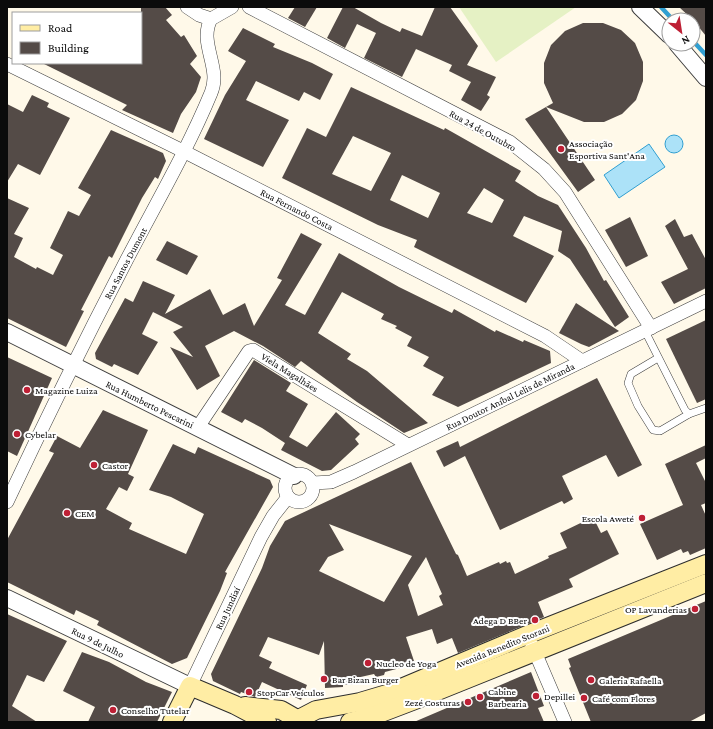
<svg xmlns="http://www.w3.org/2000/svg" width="713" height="729" font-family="'Crimson Pro',serif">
<rect width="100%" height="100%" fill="#fff9e9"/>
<path fill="#e5f1c4" d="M459,7H576L496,62Z"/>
<g fill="#ace2f8" stroke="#319fd1">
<circle cx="674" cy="144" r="9"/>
<path d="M649,144L665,167L619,198L604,175Z"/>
</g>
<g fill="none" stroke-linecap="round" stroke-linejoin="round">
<g stroke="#319fd1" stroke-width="4.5">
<path d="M661,7L673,20"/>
<path d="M693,41L706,55"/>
</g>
</g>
<g fill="#544b47" fill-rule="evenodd">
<path d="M141,7H165L172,15L166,20L181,37L184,35L197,56L190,64L201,77L196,92L181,114L173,133L122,110L127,105L42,63H141Z"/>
<path d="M295,7H317L305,27L288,18Z"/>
<path d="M343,7H353L381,23L400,32L402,28L422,36L435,7H450L478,46L467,65L496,77L487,95L490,97L481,111L461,100L471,82L449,71L452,65L416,49L402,77L364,58L376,33L357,24L345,48L327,38Z"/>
<path d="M679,7H706V36L693,20Z"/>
<path d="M583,23H603L621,30L635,43L643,62V81L636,100L622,114L604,122H584L546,107L595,180L578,192L525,119L553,103L544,83V63L551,45L565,31Z"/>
<path d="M243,28L275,44L273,47L312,63L333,74L320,100L304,92L299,101L256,81L246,100L289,120L263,167L204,139L225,95L246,61L228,51Z"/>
<path d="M351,87L444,130L445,128L521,171L515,181L538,196L558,205L586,248L604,281L606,280L629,317L615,327L570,259L558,251L562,231L524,216L513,236L554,256L526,303L414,247L417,240L378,225L282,178L307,128L326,137ZM353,136L391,153L371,191L332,174ZM402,175L440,193L428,218L390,200ZM484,188L504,200L492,223L467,213Z"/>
<path d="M32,95L49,103L47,107L70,118L40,175L18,164L7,182V104L23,112Z"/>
<path d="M111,130L163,153L166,161L158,179L155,177L142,198L112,258L109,256L81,310L84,311L66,347L7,318V198L29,208L14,234L23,238L14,257L36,269L37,267L53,275L63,255L50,248L68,211L79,216L91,195L78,188Z"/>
<path d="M630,217L648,256L626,267L605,230Z"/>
<path d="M675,219L684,237L692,234L706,260V288L674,304L661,282L688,269L665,226Z"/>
<path d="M301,233L322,244L285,305L305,315L339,253L399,287L452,313L454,309L495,332L496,330L523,342L524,340L550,351L551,363L458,407L432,395L444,377L423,366L429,357L407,346L412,337L395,328L397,326L381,319L384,314L342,292L318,333L351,354L347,359L367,371L428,423L404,433L357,402L301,361L295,367L263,346L234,331L205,346L220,376L197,390L170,347L193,357L173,332L183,327L153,312L142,334L158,342L138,375L114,364L112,367L96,359L95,353L125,298L133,302L143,281L175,295L165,314L210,289L223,315L245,303L254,326L282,280L277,278Z"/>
<path d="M167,241L198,256L187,275L156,260Z"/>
<path d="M576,303L619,331L589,347L581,344L559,333Z"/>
<path d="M706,320V399L697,403L666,339Z"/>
<path d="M7,357L52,378L17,456L7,451Z"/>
<path d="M254,360L291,383L286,391L308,404L289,437L307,447L336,412L360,434L355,439L359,444L331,470L322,471L281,450L285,443L262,428L245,419L242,423L221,412Z"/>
<path d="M597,378L642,465L618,477L606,455L562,476L573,499L564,504L562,501L500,530L465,456L444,467L436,451L458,441L460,447Z"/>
<path d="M103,410L148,430L128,474L134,477L127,491L119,487L106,509L132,523L129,529L186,554L204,514L171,497L149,490L173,444L195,454L198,447L270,480L273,487L225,572L227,573L220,591L187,658L172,664L97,625L99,621L76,610L74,615L7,582V540L54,453L49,451L57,436L80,448Z"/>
<path d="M706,445V458L696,463L706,483V503L701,505L706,516V548L690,555L688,551L683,553L681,549L657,560L640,524L683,505L665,464Z"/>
<path d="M411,462L456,554L458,555L467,576L499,562L500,564L506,561L507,563L510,562L515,574L549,558L548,556L567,548L560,533L593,517L601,533L607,530L619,554L569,579L573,587L538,602L544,617L458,653L452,638L437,644L432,629L406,637L415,664L385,672L384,675L376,677L374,674L356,678V684L343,685V687L325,688L324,641L319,655L268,637L259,656L272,662L269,668L307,685L301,700L262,682L255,697L241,692L240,694L213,681L211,674L262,568L270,546L285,521ZM329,524L412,556L384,602L319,571L328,557L344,550ZM426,557L442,594L439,596L443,605L418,616L408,585Z"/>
<path d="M706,601V713L689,722H591L569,668L571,667L568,659Z"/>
<path d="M7,614L67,641L44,682L27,675L12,706L37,722H7Z"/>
<path d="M82,652L109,662L146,682L172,692L157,722H88L95,707L63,691Z"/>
<path d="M531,672L544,706L538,708L544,722H414Z"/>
</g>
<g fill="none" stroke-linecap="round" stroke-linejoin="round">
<g stroke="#3e3e3e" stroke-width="8">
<g id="service">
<path d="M645,331L685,410L689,414L706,408"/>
<path d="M658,358L631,374L628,383L638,406L653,430L660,431L689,414"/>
</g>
</g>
<g stroke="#3e3e3e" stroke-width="14">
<g id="minor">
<path d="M187,7L199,15L211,19"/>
<path d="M249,7L510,142L544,169L565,192L651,328"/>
<path d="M211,19L232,7"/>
<path d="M7,64L183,151L545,336L582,361"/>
<path d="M198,427L249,351L253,350L408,445"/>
<circle cx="299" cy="488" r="14"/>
<path d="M313,483L331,482L354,472L706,301"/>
<path d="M7,502C45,421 84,342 125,263C154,207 187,151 211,93C222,68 198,43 211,19"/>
<path d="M532,645L565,722"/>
<path d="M190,686L261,537L273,516L288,497"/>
</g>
</g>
<g stroke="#3e3e3e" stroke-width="18">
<g id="tertiary">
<path d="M640,7L669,35"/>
<path d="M677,44L706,78"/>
<path d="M7,332L294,476"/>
<path d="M7,598L190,686"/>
</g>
</g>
<g stroke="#2d2d2d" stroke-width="20">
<g id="secondary">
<path d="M245,706L281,710L302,722"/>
<path d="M172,722L190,686L235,705L267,722"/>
<path d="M293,722L316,710L360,702L387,694L527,635L706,564"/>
<path d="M350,722L373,716L415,700L706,583"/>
</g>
</g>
<use href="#service" stroke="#fff" stroke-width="7"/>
<use href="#minor" stroke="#fff" stroke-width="13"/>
<use href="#tertiary" stroke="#fff" stroke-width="16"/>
<use href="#secondary" stroke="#ffeda4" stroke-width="18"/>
</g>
<g fill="#be2035" stroke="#fff" stroke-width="1.5">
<circle cx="561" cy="149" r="4"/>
<circle cx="27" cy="390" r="4"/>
<circle cx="17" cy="434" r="4"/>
<circle cx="94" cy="465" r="4"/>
<circle cx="67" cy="513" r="4"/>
<circle cx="642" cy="518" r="4"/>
<circle cx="695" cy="609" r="4"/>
<circle cx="535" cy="620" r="4"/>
<circle cx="368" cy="663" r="4"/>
<circle cx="324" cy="679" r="4"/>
<circle cx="591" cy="680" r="4"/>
<circle cx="249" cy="692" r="4"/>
<circle cx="536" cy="696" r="4"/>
<circle cx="480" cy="697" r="4"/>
<circle cx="584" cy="698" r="4"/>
<circle cx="468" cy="702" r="4"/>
<circle cx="113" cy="710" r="4"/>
</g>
<g text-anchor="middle" stroke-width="4" stroke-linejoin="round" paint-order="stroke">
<g font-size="10" fill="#0b0b0b" stroke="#fff">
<text transform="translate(483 130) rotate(29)" y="4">Rua 24 de Outubro</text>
<text transform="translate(297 209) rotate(27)" y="4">Rua Fernando Costa</text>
<text transform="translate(125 263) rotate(-62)" y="4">Rua Santos Dumont</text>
<text transform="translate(290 372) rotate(32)" y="4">Viela Magalhães</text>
<text transform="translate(510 396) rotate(-26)" y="4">Rua Doutor Aníbal Lelis de Miranda</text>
<text transform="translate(150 404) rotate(26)" y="4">Rua Humberto Pescarini</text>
<text transform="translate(227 608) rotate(-65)" y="4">Rua Jundiaí</text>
<text transform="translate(98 642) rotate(26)" y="4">Rua 9 de Julho</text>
<text transform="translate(502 646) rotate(-22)" y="4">Avenida Benedito Storani</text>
</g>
<g font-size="10" fill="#0b0b0b" stroke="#fff" text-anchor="start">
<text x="569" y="147">Associação<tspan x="569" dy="12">Esportiva Sant'Ana</tspan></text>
<text x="35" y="394">Magazine Luiza</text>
<text x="25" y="438">Cybelar</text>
<text x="102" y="469">Castor</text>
<text x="75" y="517">CEM</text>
<text x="634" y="522" text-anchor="end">Escola Aweté</text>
<text x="687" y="613" text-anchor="end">OP Lavanderias</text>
<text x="527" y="624" text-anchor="end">Adega D BBer</text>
<text x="376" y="667">Nucleo de Yoga</text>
<text x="332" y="683">Bar Bizan Burger</text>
<text x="599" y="684">Galeria Rafaella</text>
<text x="488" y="695">Cabine<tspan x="488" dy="12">Barbearia</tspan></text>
<text x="257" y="696">StopCar Veículos</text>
<text x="544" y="700">Depillei</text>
<text x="592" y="702">Café com Flores</text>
<text x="460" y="706" text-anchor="end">Zezé Costuras</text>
<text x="121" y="714">Conselho Tutelar</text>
</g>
</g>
<rect width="713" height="729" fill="none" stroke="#0b0b0b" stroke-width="16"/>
<rect x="12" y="12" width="130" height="52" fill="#ffffff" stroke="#9d9d9d"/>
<rect x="20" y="25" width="20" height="6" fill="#ffeda4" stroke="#9d9d9d"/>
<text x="48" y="32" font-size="12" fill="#0b0b0b">Road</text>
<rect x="20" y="42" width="20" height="12" fill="#544b47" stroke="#9d9d9d"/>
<text x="48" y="52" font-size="12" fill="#0b0b0b">Building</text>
<g transform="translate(681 32) rotate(150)"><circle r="19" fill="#ffffff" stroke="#9d9d9d"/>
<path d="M0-3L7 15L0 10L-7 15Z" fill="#be2035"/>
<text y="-6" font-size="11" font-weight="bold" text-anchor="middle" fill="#0b0b0b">N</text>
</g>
</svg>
